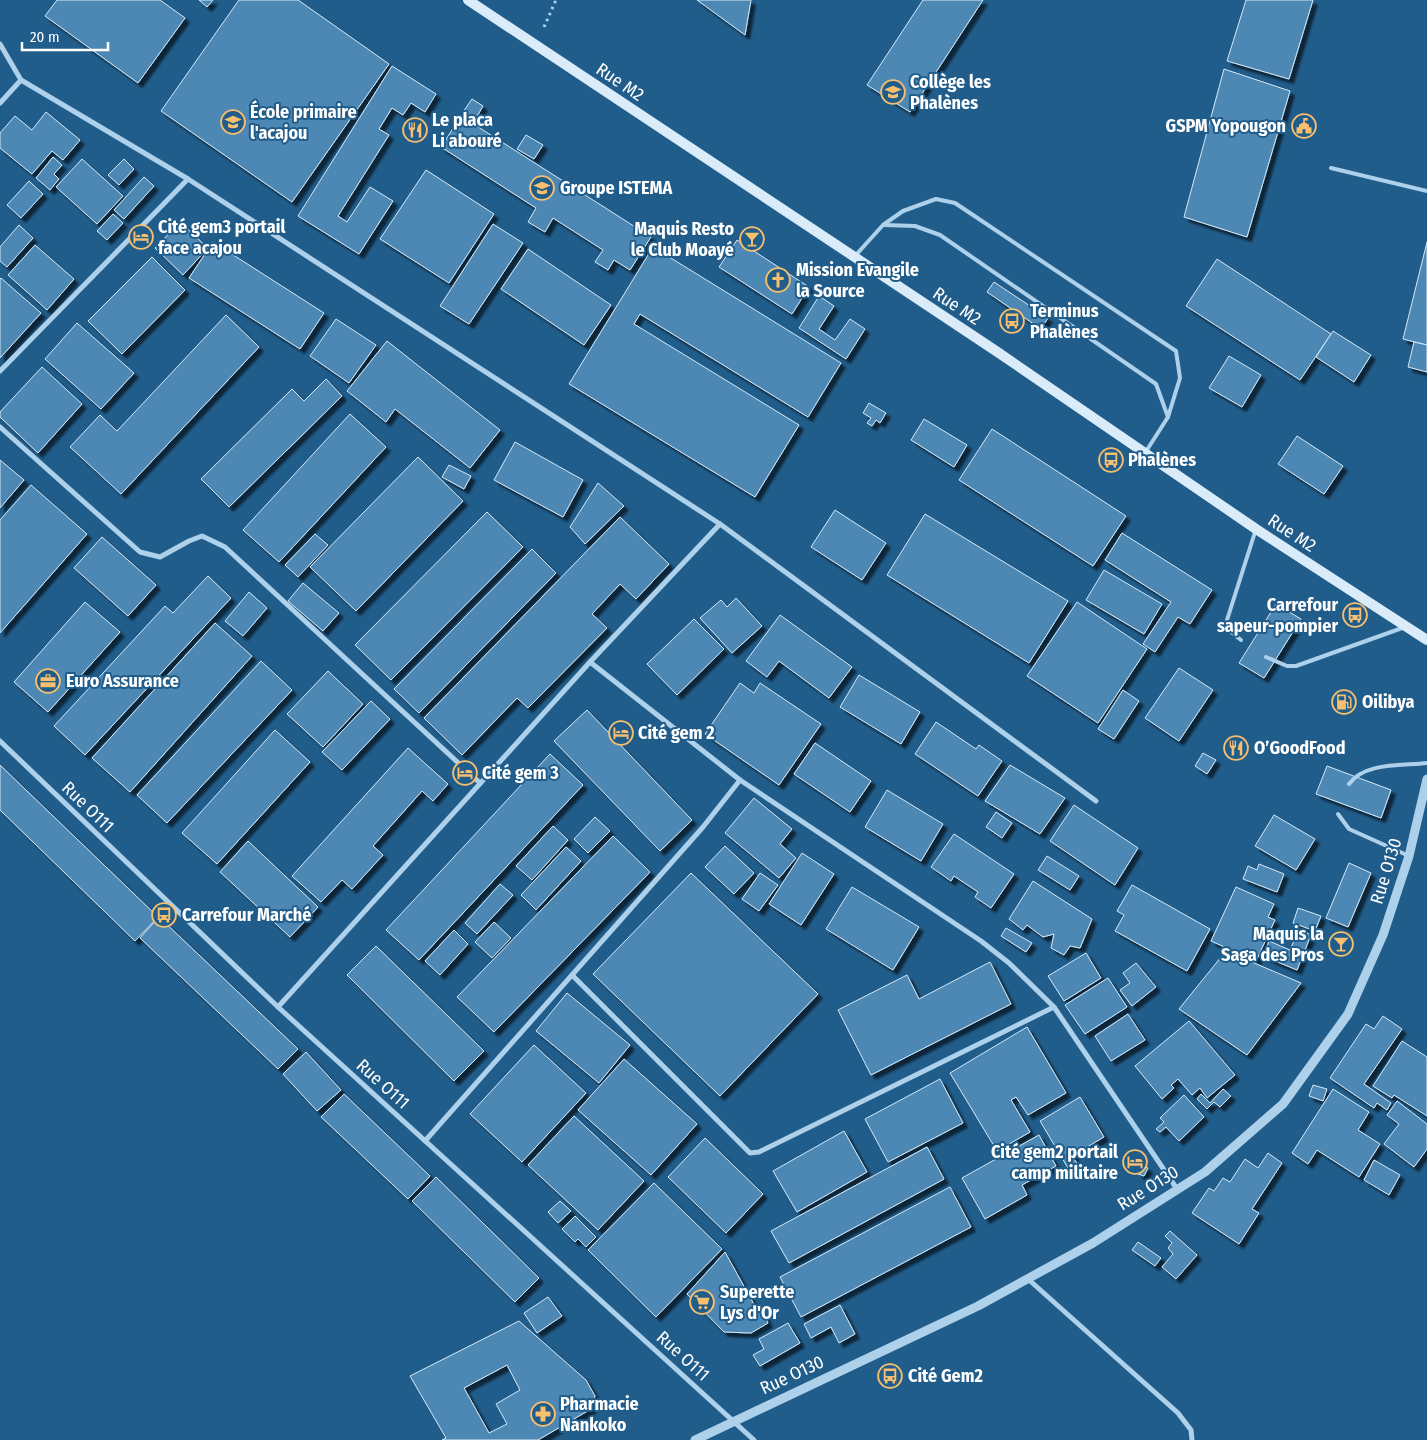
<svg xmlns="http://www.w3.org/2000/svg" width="1427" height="1440" font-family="'Fira Sans Condensed',sans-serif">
<defs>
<filter id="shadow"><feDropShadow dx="4.5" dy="4.5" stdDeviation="1" flood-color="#0009"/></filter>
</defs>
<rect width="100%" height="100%" fill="#215d8b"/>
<g fill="#4e88b4" stroke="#d3e9f8" fill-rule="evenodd" filter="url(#shadow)">
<path d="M57,0H160L185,18L138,83L45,16Z"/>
<path d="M199,0H213L207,7Z"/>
<path d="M239,0H298L389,64L292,202L161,111Z"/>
<path d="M697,0H751L745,35Z"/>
<path d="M923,0H983L910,112L867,85Z"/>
<path d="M1246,0H1313L1289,79L1227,61Z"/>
<path d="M392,66L436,94L425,112L411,103L403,115L392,108L379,129L389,135L338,216L347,222L370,187L393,201L359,254L298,216Z"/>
<path d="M1224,69L1290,91L1247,237L1184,217Z"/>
<path d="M472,99L483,106L475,120L463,112Z"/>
<path d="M46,112L80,140L63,160L52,151L32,174L0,148V133L15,116L32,130Z"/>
<path d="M461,116L651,237L630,270L614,260L608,270L595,262L603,250L553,218L545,232L528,222L536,208L441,147Z"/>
<path d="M526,135L543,145L534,159L517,149Z"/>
<path d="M53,157L62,165L54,174L59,179L50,190L36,178Z"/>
<path d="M82,159L123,196L97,224L56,187Z"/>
<path d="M124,159L134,169L119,185L108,175Z"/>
<path d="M426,170L494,214L449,283L380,239Z"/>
<path d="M144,177L154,186L124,219L114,210Z"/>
<path d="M29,181L43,194L21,218L7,205Z"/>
<path d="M113,214L123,223L107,240L97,231Z"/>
<path d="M180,222L208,248L183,275L155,248Z"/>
<path d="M493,224L523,243L469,324L440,306Z"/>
<path d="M19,225L33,238L7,267L0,261V247Z"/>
<path d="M737,240L809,287L792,314L719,267Z"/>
<path d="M213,242L324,313L300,349L189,278Z"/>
<path d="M1427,242V345L1403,339Z"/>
<path d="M35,245L74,279L47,310L8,275Z"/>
<path d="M653,247L841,363L808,417L640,314L634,324L799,425L755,497L569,384Z"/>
<path d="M528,249L611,305L584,345L501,289Z"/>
<path d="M152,257L185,290L122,354L88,321Z"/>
<path d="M1217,259L1331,334L1300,380L1186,306Z"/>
<path d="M1,278L41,313L0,358V279Z"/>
<path d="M994,282L1048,318L1041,329L987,292Z"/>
<path d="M819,296L834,306L819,329L835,340L850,319L865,329L846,359L799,328Z"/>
<path d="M226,315L259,347L121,494L70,447L100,415L117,431Z"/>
<path d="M336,319L376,345L349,383L310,356Z"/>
<path d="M77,323L134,373L101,409L45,359Z"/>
<path d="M1333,331L1371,355L1354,382L1316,357Z"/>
<path d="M387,341L500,430L470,468L395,409L386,422L347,391Z"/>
<path d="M1414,342L1427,345V372L1408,367Z"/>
<path d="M1229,356L1261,375L1242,407L1209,388Z"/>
<path d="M42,367L82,404L38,453L0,417V412Z"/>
<path d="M326,379L342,396L229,507L201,479L292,389L304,401Z"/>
<path d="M869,403L886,413L880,423L876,420L872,426L867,423L871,418L863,413Z"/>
<path d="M350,414L386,447L279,562L243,530Z"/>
<path d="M924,419L967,445L954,467L911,440Z"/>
<path d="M992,429L1126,516L1093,566L959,480Z"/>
<path d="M1297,436L1343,466L1324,494L1278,464Z"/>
<path d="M515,442L583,480L563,517L494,480Z"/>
<path d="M418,457L463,501L356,611L310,567Z"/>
<path d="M0,460L24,480L0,508Z"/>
<path d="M449,465L471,476L464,489L442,477Z"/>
<path d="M598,483L624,506L585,544L570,527Z"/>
<path d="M31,485L87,534L0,633V520Z"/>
<path d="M835,510L886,543L862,580L811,547Z"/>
<path d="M487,512L523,547L391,680L355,645Z"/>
<path d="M925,514L1068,601L1029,663L887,575Z"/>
<path d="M620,517L669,564L636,599L620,584L592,614L607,628L528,708L517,698L462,755L424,718Z"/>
<path d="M1122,533L1212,590L1190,624L1178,617L1155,652L1143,644L1171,602L1105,560Z"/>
<path d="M315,534L328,545L298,577L285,565Z"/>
<path d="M102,537L156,585L128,616L74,568Z"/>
<path d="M532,549L556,573L419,713L394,689Z"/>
<path d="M1104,570L1162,604L1144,634L1086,600Z"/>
<path d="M208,576L231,598L85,755L54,726L165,606L173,613Z"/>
<path d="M303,583L339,613L323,631L288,601Z"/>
<path d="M249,592L267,608L243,636L225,621Z"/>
<path d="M736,598L762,626L732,653L700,618L721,600L727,607Z"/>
<path d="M85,602L120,632L48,712L14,682Z"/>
<path d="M1077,602L1147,649L1098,723L1027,676Z"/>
<path d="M1276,604L1301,619L1264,678L1239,663Z"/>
<path d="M780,615L852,667L829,698L779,661L767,677L746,661Z"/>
<path d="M694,619L724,649L677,695L647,664Z"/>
<path d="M215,623L252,656L130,792L92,758Z"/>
<path d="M261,661L292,690L167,823L137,795Z"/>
<path d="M1179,668L1213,690L1179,741L1145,718Z"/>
<path d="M328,671L363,704L323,747L287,714Z"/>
<path d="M859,675L920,712L901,744L840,707Z"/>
<path d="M740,683L754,693L760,683L821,724L779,785L705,734Z"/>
<path d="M1123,690L1139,701L1114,739L1098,729Z"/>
<path d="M371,701L390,719L342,770L322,752Z"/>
<path d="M587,710L692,820L660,851L554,741Z"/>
<path d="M936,722L976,749L979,745L1002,761L978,796L915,754Z"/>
<path d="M275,730L310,762L217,864L182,833Z"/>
<path d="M815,743L871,781L850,812L794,774Z"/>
<path d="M408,748L448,784L433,801L422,791L373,846L383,855L352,889L342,880L321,902L292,876Z"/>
<path d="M1203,753L1216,760L1207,774L1195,766Z"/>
<path d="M550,754L583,785L419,960L386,930Z"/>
<path d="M0,765L158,917L135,941L0,810Z"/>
<path d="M1010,765L1065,798L1040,834L985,801Z"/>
<path d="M1327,766L1391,790L1381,818L1316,794Z"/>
<path d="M887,790L943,824L921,861L865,827Z"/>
<path d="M754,798L792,829L780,844L796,858L779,878L725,833Z"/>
<path d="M1074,805L1138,848L1115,885L1050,841Z"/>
<path d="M996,812L1012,823L1002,838L986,827Z"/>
<path d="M1274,815L1315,839L1296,870L1255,846Z"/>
<path d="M595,817L610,831L588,853L574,839Z"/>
<path d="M553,826L568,840L532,880L516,866Z"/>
<path d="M954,834L1014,874L991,908L975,897L978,892L954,876L951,881L931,867Z"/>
<path d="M613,836L650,872L494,1032L457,997Z"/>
<path d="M248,841L318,907L290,937L220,872Z"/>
<path d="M725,846L754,873L734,894L705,867Z"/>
<path d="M566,847L581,861L536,910L521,895Z"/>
<path d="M802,853L834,874L801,925L769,904Z"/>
<path d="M1047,856L1079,876L1070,890L1038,870Z"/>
<path d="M1349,863L1371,873L1348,927L1326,918Z"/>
<path d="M1259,864L1284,874L1277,892L1243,879L1248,866L1257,870Z"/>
<path d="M691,873L818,994L720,1096L593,974Z"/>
<path d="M760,873L778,885L759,911L742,899Z"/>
<path d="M1033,881L1092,919L1080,948L1070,946L1064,955L1051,948L1054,934L1043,937L1027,925L1023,930L1009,919Z"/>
<path d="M500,884L513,895L477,934L465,923Z"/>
<path d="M1132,885L1210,929L1187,971L1115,931L1124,915L1117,911Z"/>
<path d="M852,887L919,927L893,970L826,929Z"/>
<path d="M1236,887L1274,904L1268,917L1275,920L1256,961L1211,941Z"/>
<path d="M1298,908L1321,916L1315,931L1293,923Z"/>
<path d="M159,917L298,1049L278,1069L140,938Z"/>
<path d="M494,922L511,938L492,958L475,942Z"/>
<path d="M1006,928L1032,943L1026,952L1001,936Z"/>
<path d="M1299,929L1311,935L1297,970L1263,956L1269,941L1290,950Z"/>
<path d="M454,930L468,944L440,975L425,961Z"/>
<path d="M376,946L484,1051L454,1081L347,975Z"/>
<path d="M1226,951L1301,983L1247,1055L1179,1009Z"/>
<path d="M1086,953L1101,978L1064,1001L1048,976Z"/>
<path d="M990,962L1011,1004L871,1075L838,1010L907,975L919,999Z"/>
<path d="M1136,963L1156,987L1132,1006L1120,990L1130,983L1123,973Z"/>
<path d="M1108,978L1127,1007L1085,1034L1065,1005Z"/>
<path d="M567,993L630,1045L599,1083L536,1031Z"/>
<path d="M1128,1014L1145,1040L1111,1061L1095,1036Z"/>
<path d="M1383,1016L1402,1029L1364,1084L1391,1103L1387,1110L1377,1103L1374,1108L1330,1078L1366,1024L1374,1029Z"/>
<path d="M1189,1021L1235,1075L1207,1098L1200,1088L1192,1095L1178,1079L1171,1085L1174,1088L1162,1099L1135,1066Z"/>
<path d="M1027,1027L1066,1093L1028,1115L1016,1097L1011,1100L1030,1132L997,1151L950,1073Z"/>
<path d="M1402,1041L1427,1057V1116L1394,1095L1392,1098L1373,1086Z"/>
<path d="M534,1045L586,1093L522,1162L470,1114Z"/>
<path d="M306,1052L341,1090L317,1111L283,1074Z"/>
<path d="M624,1059L697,1124L651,1175L578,1110Z"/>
<path d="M940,1079L963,1123L888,1162L865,1119Z"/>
<path d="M1313,1085L1327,1089L1323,1101L1309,1096Z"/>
<path d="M1223,1089L1231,1096L1220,1107L1214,1102L1207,1109L1197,1099L1201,1094L1210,1103Z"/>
<path d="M1333,1089L1369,1112L1358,1130L1380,1144L1359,1177L1317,1150L1308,1164L1292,1153Z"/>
<path d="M344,1094L430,1176L408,1199L321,1117Z"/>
<path d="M1184,1095L1204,1117L1179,1141L1166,1127L1160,1132L1156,1129L1164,1122L1160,1118Z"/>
<path d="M1080,1097L1104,1137L1072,1156L1077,1163L1068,1168L1040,1121Z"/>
<path d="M1397,1101L1427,1124V1149L1414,1167L1384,1144L1399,1124L1387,1115Z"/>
<path d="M574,1116L644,1181L598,1230L528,1165Z"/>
<path d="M844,1131L867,1172L797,1212L773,1171Z"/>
<path d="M1039,1135L1056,1166L1022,1185L1027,1195L985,1219L962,1178Z"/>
<path d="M705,1138L763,1194L726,1233L668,1177Z"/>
<path d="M927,1147L944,1179L789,1263L771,1231Z"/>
<path d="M1268,1153L1282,1163L1252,1209L1259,1213L1239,1244L1192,1213L1209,1188L1214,1191L1223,1178L1230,1182L1245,1159L1258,1168Z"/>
<path d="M1374,1160L1400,1175L1389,1195L1364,1180Z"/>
<path d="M1142,1165L1148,1168L1144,1176L1138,1174Z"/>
<path d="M436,1177L539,1278L515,1302L412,1201Z"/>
<path d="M654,1183L722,1249L656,1317L588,1250Z"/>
<path d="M950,1187L971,1227L801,1317L780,1277Z"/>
<path d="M560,1201L571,1211L558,1223L548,1212Z"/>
<path d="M575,1216L596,1237L586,1247L578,1239L575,1242L562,1229Z"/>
<path d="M1170,1231L1197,1255L1176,1279L1162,1267L1173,1254L1168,1248L1172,1243L1165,1236Z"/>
<path d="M1138,1242L1161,1258L1155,1266L1132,1250Z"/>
<path d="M725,1252L756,1308L760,1305L768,1323L751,1333L724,1332L687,1294Z"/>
<path d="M548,1297L562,1316L537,1333L524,1313Z"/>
<path d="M840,1305L855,1334L839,1343L831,1327L811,1338L804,1324Z"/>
<path d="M519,1321L586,1380L595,1396L591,1409L538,1440H442L446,1438L410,1376ZM507,1365L520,1390L496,1404L507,1424L489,1433L464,1388Z"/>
<path d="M788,1323L800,1343L760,1366L753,1355L764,1349L759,1339Z"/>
</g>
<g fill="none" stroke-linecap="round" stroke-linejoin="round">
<path stroke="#aed1eb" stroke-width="3" stroke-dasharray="2.5 4" stroke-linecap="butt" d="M544,27L556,0"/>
<g stroke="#aed1eb" stroke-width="4">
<path d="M1331,168L1427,191"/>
<path d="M884,225L915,226L940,235L1156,384L1168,417"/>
<path d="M854,257L883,225L903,211L936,199L955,203L1176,351L1180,378L1168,417L1145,453"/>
<path d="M1241,640L1231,632L1227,620L1256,529"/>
<path d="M1266,657L1287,666H1296L1405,627"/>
<path d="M1349,784C1365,762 1402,766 1427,763"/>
<path d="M1338,814L1349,829L1409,856"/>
</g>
<g stroke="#aed1eb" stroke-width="5">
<path d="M0,44L21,80L188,179L720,524L1096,801"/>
<path d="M0,103L21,80"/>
<path d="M0,371L188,179"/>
<path d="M0,427L140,552L160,557L189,541L202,536L225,547L480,783"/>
<path d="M590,662L740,780L981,941L1009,963L1054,1007L1177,1189"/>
<path d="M0,741L278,1007L754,1440"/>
<path d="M572,975L750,1153L759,1152L1054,1007"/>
<path d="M278,1007L590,662L720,524"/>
<path d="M425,1141L703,827L740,780"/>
<path d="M1028,1279L1178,1413L1191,1430L1192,1440"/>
</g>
<path stroke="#aed1eb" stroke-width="9" d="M695,1440L978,1306L1093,1243L1205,1172L1283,1104L1348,1014L1383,935L1409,856L1427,779"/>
<path stroke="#daebf9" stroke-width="10" d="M468,0L996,351L1256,529L1427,640"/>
</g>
<defs>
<g id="school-ring" transform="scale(1.25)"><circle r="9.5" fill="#215d8b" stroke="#f8bf6f" stroke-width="1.5"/><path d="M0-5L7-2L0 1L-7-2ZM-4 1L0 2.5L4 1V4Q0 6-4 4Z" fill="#f8bf6f"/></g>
<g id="civic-ring" transform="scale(1.25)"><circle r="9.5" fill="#215d8b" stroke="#f8bf6f" stroke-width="1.5"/><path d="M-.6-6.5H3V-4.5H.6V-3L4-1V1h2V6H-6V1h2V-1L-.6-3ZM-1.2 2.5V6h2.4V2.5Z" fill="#f8bf6f"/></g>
<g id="restaurant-ring" transform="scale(1.25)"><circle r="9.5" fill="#215d8b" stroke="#f8bf6f" stroke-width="1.5"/><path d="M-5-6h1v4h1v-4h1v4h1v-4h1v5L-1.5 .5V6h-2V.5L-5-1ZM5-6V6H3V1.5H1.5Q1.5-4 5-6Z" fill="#f8bf6f"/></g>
<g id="university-ring" transform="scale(1.25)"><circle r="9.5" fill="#215d8b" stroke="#f8bf6f" stroke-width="1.5"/><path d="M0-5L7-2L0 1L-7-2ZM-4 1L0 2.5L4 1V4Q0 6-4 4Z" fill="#f8bf6f"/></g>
<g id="hotel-ring" transform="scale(1.25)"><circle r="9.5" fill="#215d8b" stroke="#f8bf6f" stroke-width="1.5"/><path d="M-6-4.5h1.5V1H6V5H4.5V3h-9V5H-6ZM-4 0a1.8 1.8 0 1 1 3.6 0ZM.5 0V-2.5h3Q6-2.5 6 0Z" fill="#f8bf6f"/></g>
<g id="bar-ring" transform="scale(1.25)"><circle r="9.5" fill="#215d8b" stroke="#f8bf6f" stroke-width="1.5"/><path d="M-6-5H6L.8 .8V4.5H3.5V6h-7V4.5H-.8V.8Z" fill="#f8bf6f"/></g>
<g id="church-ring" transform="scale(1.25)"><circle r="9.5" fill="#215d8b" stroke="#f8bf6f" stroke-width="1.5"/><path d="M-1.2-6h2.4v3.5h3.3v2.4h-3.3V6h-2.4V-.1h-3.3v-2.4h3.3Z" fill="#f8bf6f"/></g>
<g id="bus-ring" transform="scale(1.25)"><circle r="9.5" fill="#215d8b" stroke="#f8bf6f" stroke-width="1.5"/><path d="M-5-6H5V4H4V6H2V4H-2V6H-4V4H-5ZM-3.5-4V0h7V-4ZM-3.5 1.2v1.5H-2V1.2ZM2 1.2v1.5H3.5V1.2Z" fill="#f8bf6f"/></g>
<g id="office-ring" transform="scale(1.25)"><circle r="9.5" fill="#215d8b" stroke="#f8bf6f" stroke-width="1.5"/><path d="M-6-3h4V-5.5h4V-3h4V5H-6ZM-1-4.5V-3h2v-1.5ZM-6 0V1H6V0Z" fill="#f8bf6f"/></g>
<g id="fuel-ring" transform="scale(1.25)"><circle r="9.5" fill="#215d8b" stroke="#f8bf6f" stroke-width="1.5"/><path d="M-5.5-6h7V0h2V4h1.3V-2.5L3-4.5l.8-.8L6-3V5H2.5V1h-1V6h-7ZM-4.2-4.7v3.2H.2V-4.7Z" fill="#f8bf6f"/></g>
<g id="supermarket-ring" transform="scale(1.25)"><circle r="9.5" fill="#215d8b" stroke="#f8bf6f" stroke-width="1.5"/><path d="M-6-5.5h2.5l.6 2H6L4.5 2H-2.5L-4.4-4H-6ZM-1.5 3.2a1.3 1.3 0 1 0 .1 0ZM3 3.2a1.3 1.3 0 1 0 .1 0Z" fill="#f8bf6f"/></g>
<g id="pharmacy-ring" transform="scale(1.25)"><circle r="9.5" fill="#215d8b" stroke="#f8bf6f" stroke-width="1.5"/><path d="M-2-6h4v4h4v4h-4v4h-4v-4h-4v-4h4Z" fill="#f8bf6f"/></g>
</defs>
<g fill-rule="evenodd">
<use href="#school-ring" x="893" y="92"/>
<use href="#school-ring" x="233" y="122"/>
<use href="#civic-ring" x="1304" y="126"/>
<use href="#restaurant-ring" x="415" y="130"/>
<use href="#university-ring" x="542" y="188"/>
<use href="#hotel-ring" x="141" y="237"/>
<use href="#bar-ring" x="752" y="239"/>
<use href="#church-ring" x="778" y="280"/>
<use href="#bus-ring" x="1012" y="321"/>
<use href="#bus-ring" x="1111" y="460"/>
<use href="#bus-ring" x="1355" y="615"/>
<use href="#office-ring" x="48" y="681"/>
<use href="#fuel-ring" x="1344" y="702"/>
<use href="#hotel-ring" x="621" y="733"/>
<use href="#restaurant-ring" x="1236" y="748"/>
<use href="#hotel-ring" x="465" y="773"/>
<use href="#bus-ring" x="164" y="915"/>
<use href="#bar-ring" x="1341" y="944"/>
<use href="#hotel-ring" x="1135" y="1162"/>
<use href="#supermarket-ring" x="702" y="1302"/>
<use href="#bus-ring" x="890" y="1376"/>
<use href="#pharmacy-ring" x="543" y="1414"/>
</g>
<g text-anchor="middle" stroke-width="4" stroke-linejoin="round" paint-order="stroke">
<g font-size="18" fill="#fff" stroke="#215d8b">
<text transform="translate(620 82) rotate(34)" y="6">Rue M2</text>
<text transform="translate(957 306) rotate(33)" y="6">Rue M2</text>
<text transform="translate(1292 533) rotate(33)" y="6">Rue M2</text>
<text transform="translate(88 807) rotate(44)" y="6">Rue O111</text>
<text transform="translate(1386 871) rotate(-73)" y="6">Rue O130</text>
<text transform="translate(383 1084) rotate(42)" y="6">Rue O111</text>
<text transform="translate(1148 1188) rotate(-32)" y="6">Rue O130</text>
<text transform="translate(683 1356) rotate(42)" y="6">Rue O111</text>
<text transform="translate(792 1375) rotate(-25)" y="6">Rue O130</text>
</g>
<g font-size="18" font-weight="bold" fill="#fff" stroke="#215d8b" text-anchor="start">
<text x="910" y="88">Collège les<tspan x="910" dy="21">Phalènes</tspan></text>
<text x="250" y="118">École primaire<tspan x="250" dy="21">l'acajou</tspan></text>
<text x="432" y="126">Le placa<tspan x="432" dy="21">Li abouré</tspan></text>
<text x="1286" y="132" text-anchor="end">GSPM Yopougon</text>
<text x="560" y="194">Groupe ISTEMA</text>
<text x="158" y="233">Cité gem3 portail<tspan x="158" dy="21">face acajou</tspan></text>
<text x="734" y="235" text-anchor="end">Maquis Resto<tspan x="734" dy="21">le Club Moayé</tspan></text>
<text x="796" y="276">Mission Evangile<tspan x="796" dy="21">la Source</tspan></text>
<text x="1030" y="317">Terminus<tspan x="1030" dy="21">Phalènes</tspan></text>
<text x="1128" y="466">Phalènes</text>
<text x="1338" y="611" text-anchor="end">Carrefour<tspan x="1338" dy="21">sapeur-pompier</tspan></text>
<text x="66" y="687">Euro Assurance</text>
<text x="1362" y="708">Oilibya</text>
<text x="638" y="739">Cité gem 2</text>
<text x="1254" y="754">O’GoodFood</text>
<text x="482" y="779">Cité gem 3</text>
<text x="182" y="921">Carrefour Marché</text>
<text x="1324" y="940" text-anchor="end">Maquis la<tspan x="1324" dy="21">Saga des Pros</tspan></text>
<text x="1118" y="1158" text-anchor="end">Cité gem2 portail<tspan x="1118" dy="21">camp militaire</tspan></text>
<text x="720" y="1298">Superette<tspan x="720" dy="21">Lys d'Or</tspan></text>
<text x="908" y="1382">Cité Gem2</text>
<text x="560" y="1410">Pharmacie<tspan x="560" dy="21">Nankoko</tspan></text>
</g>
</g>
<path d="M22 42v8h86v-8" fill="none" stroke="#ffffff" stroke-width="2.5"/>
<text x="30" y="42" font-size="15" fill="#ffffff" stroke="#215d8b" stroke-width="4" paint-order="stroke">20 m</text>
</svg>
